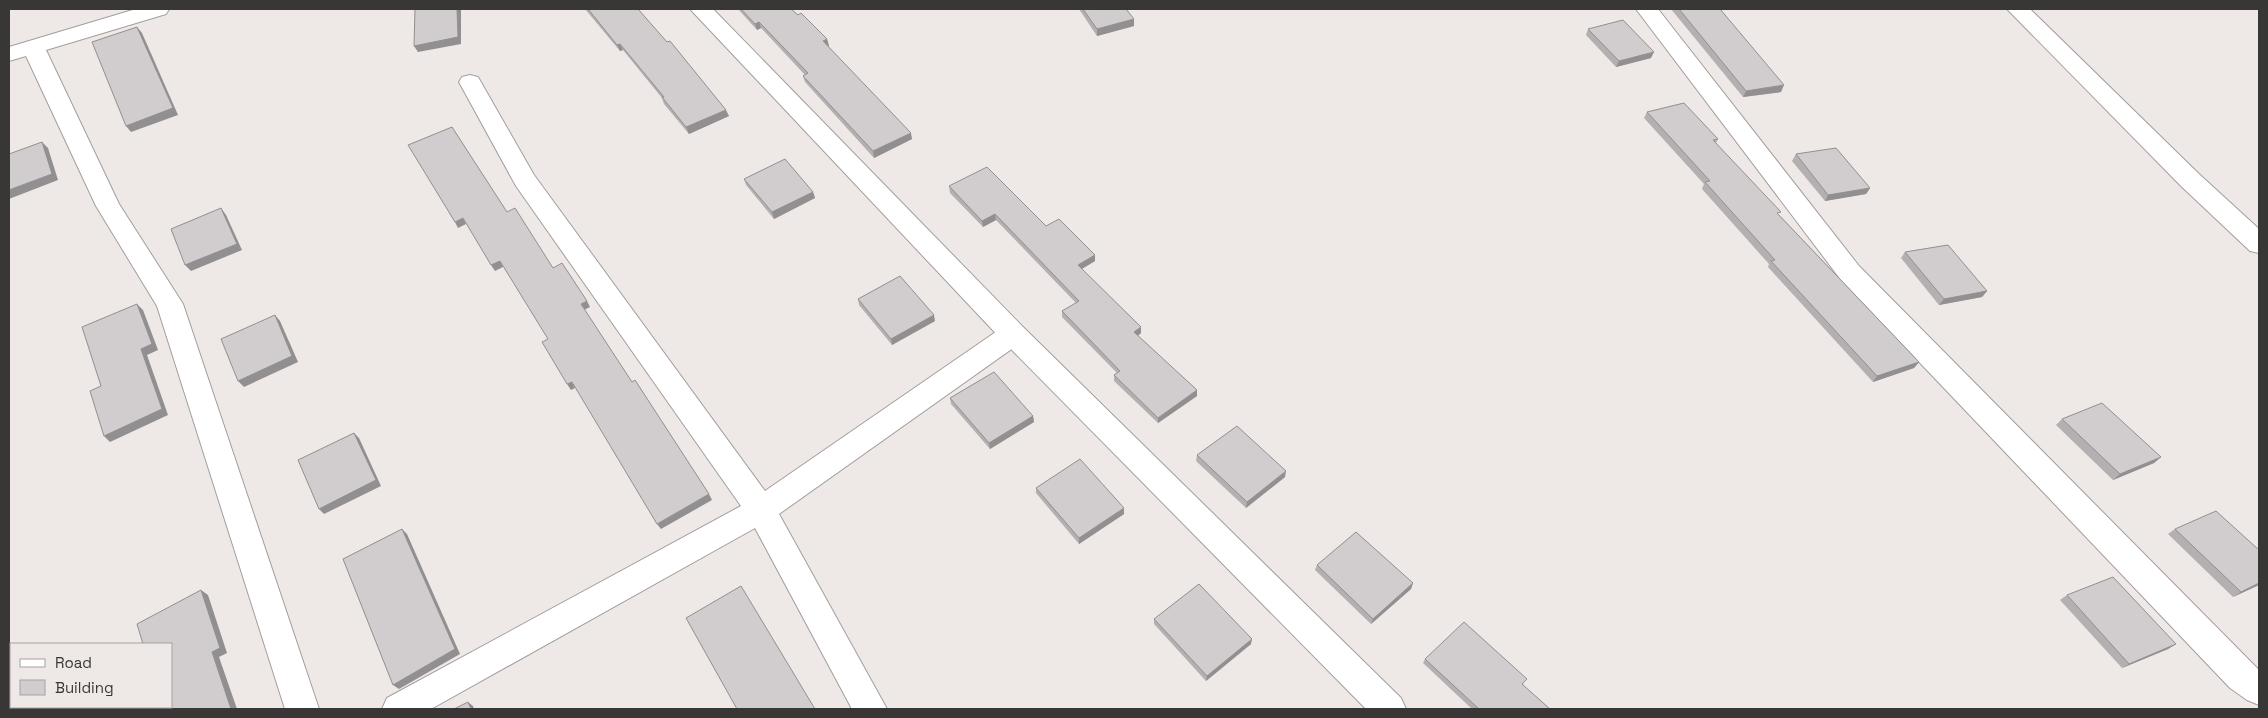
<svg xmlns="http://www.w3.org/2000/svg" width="2268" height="718" font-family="'Space Grotesk',sans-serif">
<rect width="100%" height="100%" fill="#eee9e7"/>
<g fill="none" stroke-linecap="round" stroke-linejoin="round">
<g stroke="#a39e9c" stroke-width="2">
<g id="street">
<path d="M136,9H169L166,14L46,50L119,204L183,304L319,709H285L157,306L96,206L26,56L9,61V47Z"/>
<path d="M1636,9H1658L1859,266L2259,670V705L2247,700L2230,688L1841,280Z"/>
<path d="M2007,9H2030L2199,174L2259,229V253L2250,251L2181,186Z"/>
<path d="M470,75L478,77L534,175L765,491L1003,327L1013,324L1023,327L1027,334L1023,341L779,514L887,709H852L755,528L431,709H382L387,698L741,506L516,186L459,82L462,77Z"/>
</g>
</g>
<g stroke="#a39e9c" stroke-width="2">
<path id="secondary" d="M690,9H713L1023,327L1401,698L1406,709H1366L1003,341Z"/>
</g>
<use href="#street" fill="#fff" fill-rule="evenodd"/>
<use href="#secondary" fill="#fff" fill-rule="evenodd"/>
</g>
<g fill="#b4afb0">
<path d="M585,9H638L729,116L689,134L664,104L662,98L623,50L620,51Z"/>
<path d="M738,9H791L798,15L827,39L829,46H827L912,139L874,158L805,82L803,76L805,75L761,28L757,30Z"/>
<path d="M1079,9H1126L1134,26L1097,36Z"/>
<path d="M1671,9H1720L1781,92L1743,97Z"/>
<path d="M1588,29L1651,58L1616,67L1586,35Z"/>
<path d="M1647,112L1718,139L1716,143L1779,215L1919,362L1914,368L1873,382L1768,267L1769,264L1702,189L1704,184L1644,118Z"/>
<path d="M1796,154L1870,188L1866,194L1825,201L1792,161Z"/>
<path d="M744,179L813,192L815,198L774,219L746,185Z"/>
<path d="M949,186L1046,226L1095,255V261L1082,269L1141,333L1138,336L1197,396L1158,423L1114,381V375L1117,373L1062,317V311L1076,303L996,220L983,227L950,193Z"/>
<path d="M1905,252L1987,291L1982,297L1939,305L1901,258Z"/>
<path d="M858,299L935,321L892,345L859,305Z"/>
<path d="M950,398L1033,416L1034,422L990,449L951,404Z"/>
<path d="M2062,419L2161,457L2154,463L2113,480L2056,425Z"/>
<path d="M1197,455L1285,477L1246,508L1196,461Z"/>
<path d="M1036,488L1124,514L1079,544L1036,493Z"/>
<path d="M2175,529L2259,550V585L2233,597L2168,534Z"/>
<path d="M1317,565L1413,583L1411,589L1371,624L1315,570Z"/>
<path d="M2067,595L2176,644L2168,649L2122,668L2060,600Z"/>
<path d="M1154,619L1251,644L1206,681L1154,624Z"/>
<path d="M1425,659L1524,684L1523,685L1550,709H1472L1423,663Z"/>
</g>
<g fill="#928f90">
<path d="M457,9H461V44L418,52L414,46Z"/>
<path d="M1134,19V26L1097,36V29Z"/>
<path d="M759,22L761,28L757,30L755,24Z"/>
<path d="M137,27L142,33L178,115L131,132L126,126Z"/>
<path d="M827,39L829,46L824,48L823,41Z"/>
<path d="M620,44L623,50L620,51L617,45Z"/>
<path d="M1654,52L1651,58L1616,67L1619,61Z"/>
<path d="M1784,85L1781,92L1743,97L1746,91Z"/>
<path d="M726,110L729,116L689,134L686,127Z"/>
<path d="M911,133L912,139L874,158L873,151Z"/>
<path d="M42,142L48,148L58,180L9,199V190Z"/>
<path d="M1870,188L1866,194L1825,201L1828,195Z"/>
<path d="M813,192L815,198L774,219L772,212Z"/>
<path d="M221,208L226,215L242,250L191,271L185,265Z"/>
<path d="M995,214L996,220L983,227L982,221Z"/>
<path d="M463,218L466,224L458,228L455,222Z"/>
<path d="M1095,255V261L1078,271V265Z"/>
<path d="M500,261L503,267L495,271L491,265Z"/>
<path d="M1987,291L1982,297L1939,305L1944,299Z"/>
<path d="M587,301L590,307L584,310L581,304Z"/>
<path d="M137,304L143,310L158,350L147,355L168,415L110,442L104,436L141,349Z"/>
<path d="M275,315L280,321L298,362L244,387L238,381Z"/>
<path d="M934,315L935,321L892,345L891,339Z"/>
<path d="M1141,327V333L1134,338V332Z"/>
<path d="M1919,362L1914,368L1873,382L1877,376Z"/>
<path d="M572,382L575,388L571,390L567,384Z"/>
<path d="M1197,390V396L1158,423V418Z"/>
<path d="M1033,416L1034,422L990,449L989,443Z"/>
<path d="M354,433L359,438L381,486L324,514L319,509Z"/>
<path d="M2161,457L2154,463L2113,480L2120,474Z"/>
<path d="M1286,471L1285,477L1246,508L1247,502Z"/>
<path d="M709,494L712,500L661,529L657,524Z"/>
<path d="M1124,508V514L1079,544V538Z"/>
<path d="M402,529L407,534L460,654L399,689L393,685Z"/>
<path d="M1413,583L1411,589L1371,624L1373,619Z"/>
<path d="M2259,583V585L2233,597L2241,592Z"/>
<path d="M201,590L208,595L227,653L219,657L237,709H231L212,652Z"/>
<path d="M1252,639L1251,644L1206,681L1207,676Z"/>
<path d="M2176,644L2168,649L2122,668L2129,664Z"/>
<path d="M468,702L473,706L474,709H471Z"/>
</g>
<g fill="#d1cccd" stroke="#928f90">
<path d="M415,9H457L458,37L414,46Z"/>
<path d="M588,9H638L667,42L670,41L726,110L686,127L662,97H664L620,44L617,45Z"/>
<path d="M741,9H791L798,15L801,13L827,39L823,41L911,133L873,151L803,76L808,73L759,22L755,24Z"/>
<path d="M1083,9H1126L1134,19L1097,29Z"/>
<path d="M1679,9H1720L1784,85L1746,91Z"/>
<path d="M1623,20L1654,52L1619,61L1588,29Z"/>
<path d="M137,27L173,108L126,126L92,42Z"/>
<path d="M1684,103L1718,139L1713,140L1781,212L1777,213L1919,362L1877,376L1771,261L1775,260L1705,182L1710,181L1647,112Z"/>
<path d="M452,127L507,212L515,208L553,268L562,263L587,301L581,304L632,382L635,380L709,494L657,524L572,382L567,384L542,342L548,339L500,261L491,265L463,218L455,222L408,145Z"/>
<path d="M42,142L52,174L9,190V154Z"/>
<path d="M1836,148L1870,188L1828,195L1796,154Z"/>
<path d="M785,159L813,192L772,212L744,179Z"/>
<path d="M987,167L1046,226L1059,219L1095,255L1078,265L1141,327L1134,332L1197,390L1158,418L1114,375L1120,371L1062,311L1079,301L995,214L982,221L949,186Z"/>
<path d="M221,208L237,244L185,265L171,229Z"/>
<path d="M1948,245L1987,291L1944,299L1905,252Z"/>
<path d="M900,276L934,315L891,339L858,299Z"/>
<path d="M137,304L152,344L141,349L162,409L104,436L90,391L101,386L82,327Z"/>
<path d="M275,315L292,356L238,381L221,339Z"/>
<path d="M994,372L1033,416L989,443L950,398Z"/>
<path d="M2102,403L2161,457L2120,474L2062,419Z"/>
<path d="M1237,426L1286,471L1247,502L1197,455Z"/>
<path d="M354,433L376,480L319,509L298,460Z"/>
<path d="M1080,459L1124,508L1079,538L1036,488Z"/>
<path d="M2216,511L2259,550V583L2241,592L2175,529Z"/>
<path d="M402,529L455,649L393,685L343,559Z"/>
<path d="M1356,532L1413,583L1373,619L1317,565Z"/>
<path d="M2113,577L2176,644L2129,664L2067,595Z"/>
<path d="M1199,584L1252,639L1207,676L1154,619Z"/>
<path d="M741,586L815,709H737L686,618Z"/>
<path d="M201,590L220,648L212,652L231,709H152V707H171V644H143L137,624Z"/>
<path d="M1464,622L1527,679L1522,684L1550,709H1479L1425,659Z"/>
<path d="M468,702L471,709H454Z"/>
</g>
<rect width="2268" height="718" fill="none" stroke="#393736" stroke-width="20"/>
<rect x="10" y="643" width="162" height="65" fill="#eee9e7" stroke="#a6a2a0"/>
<rect x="20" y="659" width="25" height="8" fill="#ffffff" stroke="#a6a2a0"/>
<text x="55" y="668" font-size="15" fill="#393736">Road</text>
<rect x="20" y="680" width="25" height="15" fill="#d1cccd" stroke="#a6a2a0"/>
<text x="55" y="693" font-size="15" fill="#393736">Building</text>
</svg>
